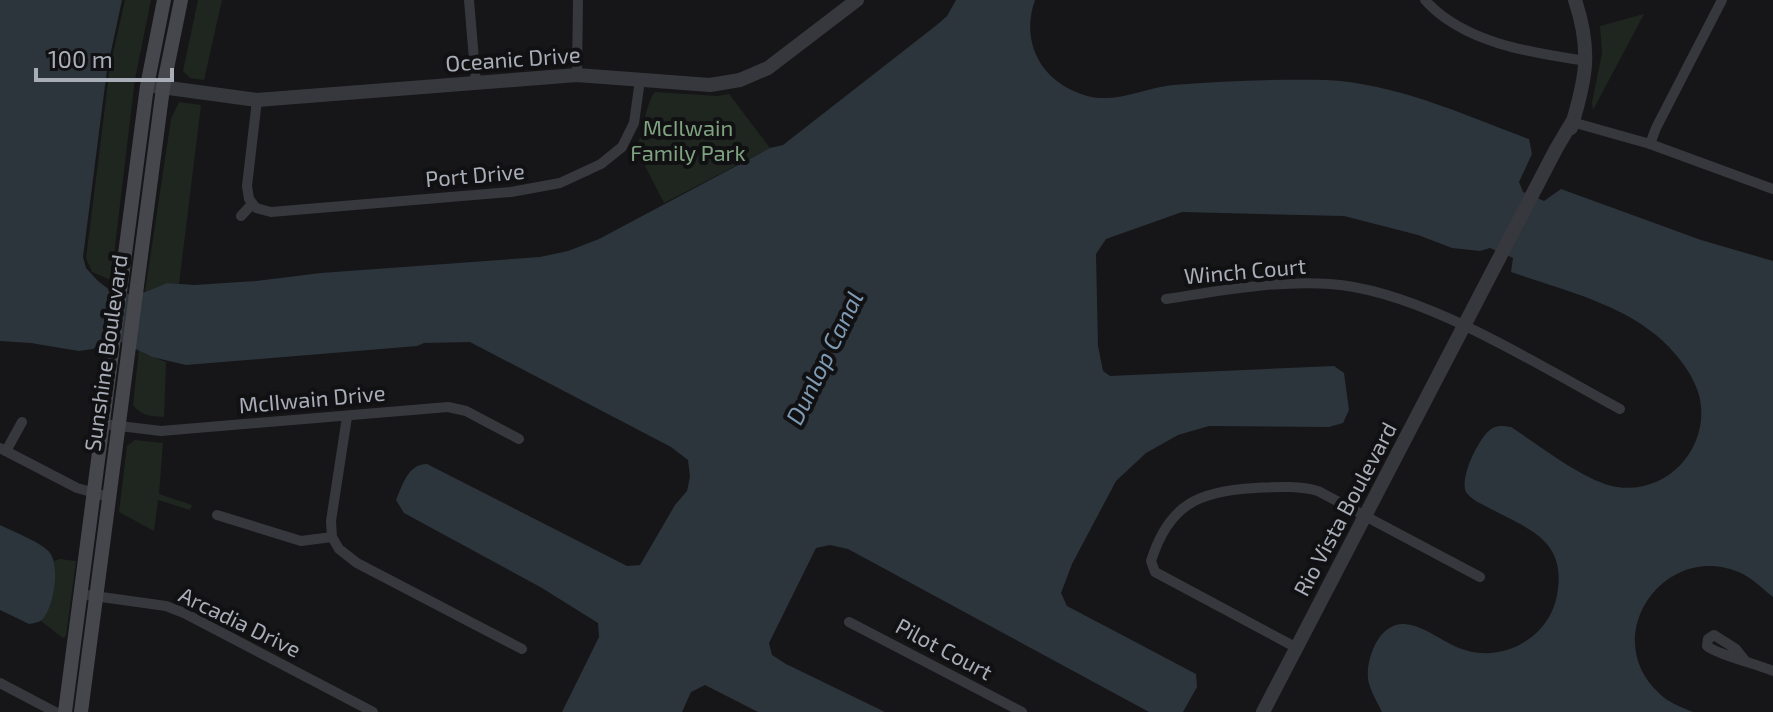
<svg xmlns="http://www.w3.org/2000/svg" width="1773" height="712" font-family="'Exo 2',sans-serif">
<rect width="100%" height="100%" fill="#161618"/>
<g fill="#1e261f">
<path d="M125,0H151L135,79L111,280L92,272L86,258L110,67Z"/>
<path d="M198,0H222L204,80L190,78L183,71Z"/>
<path d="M1644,14L1593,110L1592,103L1602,53L1600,26Z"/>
<path d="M655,92L718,96L729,94L770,148L664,203L638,152L641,150L638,144C644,129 646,102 655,92Z"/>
<path d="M179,102L201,105L179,284L167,283L145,292L171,119Z"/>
<path d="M139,349L144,354L166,362L164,417C150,416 142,416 133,405Z"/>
<path d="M135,440L163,443L159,494L192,505L190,510L158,500L154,531L119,512L127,446Z"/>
<path d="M60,559L76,561L66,636L63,638L41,621L45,616L55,570L54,561Z"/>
</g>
<g fill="#2c353c">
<path d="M0,0H122L107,70L83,257L86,268L98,281L111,291L130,294L145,292L167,283L194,285L256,281L321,273L540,257L568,251L599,239L770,148L783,145L938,24L947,16L956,0H1035C1020,42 1041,82 1084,95C1114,105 1143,88 1173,85C1223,81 1276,79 1325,80C1396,83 1464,115 1529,139L1532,154L1519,182L1523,192L1544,201L1561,189L1701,240L1773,261V597C1763,589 1754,580 1743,574C1666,537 1596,637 1660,694C1669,703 1681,707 1693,712H1382C1377,701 1370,691 1368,679C1366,658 1379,623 1404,624C1425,625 1444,644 1465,650C1505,663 1550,636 1557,595C1567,541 1531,530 1491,509C1482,504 1471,500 1466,492C1459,478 1480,434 1493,428C1499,425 1504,426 1511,427C1539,445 1585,482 1617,487C1669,495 1712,445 1699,395C1693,373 1674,350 1656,335C1616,302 1560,289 1511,272L1513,258L1490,248L1480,251L1452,248L1418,235L1344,216L1182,212L1106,239L1096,254L1098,346L1103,371L1110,376L1334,366L1344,373L1349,410L1343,423L1329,427L1209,426L1178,435L1146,453L1116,481L1072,564L1061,593L1067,606L1196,674L1197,687L1183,712H1149L848,549L830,545L816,548L769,643L772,655L786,664L885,712H758L705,685L691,692L682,712H562L599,637L598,623L542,588L404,513L396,500C403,484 408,464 427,464L627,566L640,565L675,505L687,491L690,477L688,460L671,447L470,342L424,343L417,346L186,365L152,357L119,341H104L93,349L79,351L31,343L0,341Z"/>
<path d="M0,525C12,531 43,543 50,553C60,567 54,602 45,616C42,622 35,623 29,624L0,610Z"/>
</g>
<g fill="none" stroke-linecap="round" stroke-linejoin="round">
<g stroke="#37383d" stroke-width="10">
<path d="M469,0L476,83"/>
<path d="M1425,0C1463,43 1532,53 1586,61"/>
<path d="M577,75L578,0"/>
<path d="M257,100L247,186L249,199L256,208L271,212L511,192L560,183L601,164L622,147L634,123L640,80"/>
<path d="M1572,122L1650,144L1773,189"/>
<path d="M1650,144L1656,128L1722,0"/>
<path d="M241,216L252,204"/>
<path d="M1166,299C1219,291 1275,280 1330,284C1422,290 1539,366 1620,409"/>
<path d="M347,417L331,521L332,537L339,549L357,563L522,649"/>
<path d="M103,424L161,431L448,407L466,411L519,439"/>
<path d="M0,448L77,488L109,497"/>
<path d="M6,451L22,422"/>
<path d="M217,515L301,541L332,537"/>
<path d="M80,594L166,606L184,613L373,712"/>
<path d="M849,622L1022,712"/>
<path d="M1297,648L1155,572L1151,561C1169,504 1199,491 1255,488C1277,487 1297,485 1318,491L1480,577"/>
<path d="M1744,659L1736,649L1714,635L1708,639L1707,646C1714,653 1759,665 1773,671"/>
<path d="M0,683L55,712"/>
</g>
<g stroke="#37383d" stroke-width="14">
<path d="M154,86L257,100L577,75L710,85L740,80L768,68L857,0"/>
<path d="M1571,128C1586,79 1592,51 1575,0"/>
<path d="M1263,712L1556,149L1572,122"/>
</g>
<g stroke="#45474d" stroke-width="14">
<path d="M65,712L147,86L164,0"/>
<path d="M81,712L163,88L181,0"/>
</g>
</g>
<g text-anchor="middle" stroke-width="8" stroke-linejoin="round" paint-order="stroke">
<g font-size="22" fill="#a8adb8" stroke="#111113">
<text transform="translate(513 59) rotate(-4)" y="8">Oceanic Drive</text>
<text transform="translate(475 175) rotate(-5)" y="8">Port Drive</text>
<text transform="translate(1245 271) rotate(-5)" y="8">Winch Court</text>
<text transform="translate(106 353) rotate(-82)" y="8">Sunshine Boulevard</text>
<text transform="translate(312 399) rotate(-5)" y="8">McIIwain Drive</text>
<text transform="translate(1345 509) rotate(-62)" y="8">Rio Vista Boulevard</text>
<text transform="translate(240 622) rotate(26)" y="8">Arcadia Drive</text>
<text transform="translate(944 649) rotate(28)" y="8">Pilot Court</text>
</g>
<g font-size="22" fill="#7fa381" stroke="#111113">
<text x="688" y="136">McIlwain<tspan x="688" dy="25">Family Park</tspan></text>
</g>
<g font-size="24" font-style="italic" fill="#7f9bb3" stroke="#111113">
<text transform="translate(825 358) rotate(-64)" y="8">Dunlop Canal</text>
</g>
</g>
<path d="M36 68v12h136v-12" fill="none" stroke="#a8adb8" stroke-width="4"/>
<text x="48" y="68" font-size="24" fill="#a8adb8" stroke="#111113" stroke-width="6" paint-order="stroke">100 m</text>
</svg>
